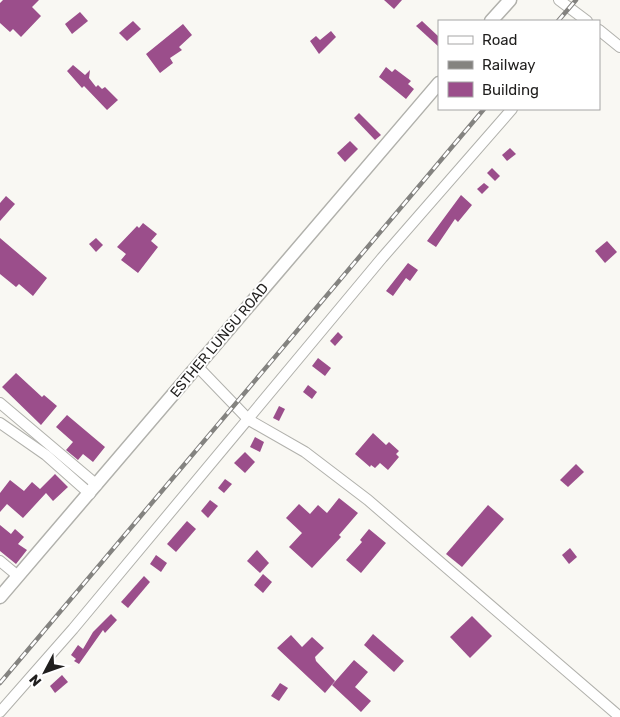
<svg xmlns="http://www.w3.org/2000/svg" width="620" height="717" font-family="Rubik,sans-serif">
<rect width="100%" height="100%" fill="#f9f8f3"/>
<g fill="#9b4e8b">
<path d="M3,0H39L32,7L41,16L21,37L13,29L10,32L0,23V3Z"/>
<path d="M384,0H402L394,9Z"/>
<path d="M80,12L88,21L72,34L65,24Z"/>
<path d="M133,21L141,29L127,41L119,33Z"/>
<path d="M422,21L439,37V47L416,26Z"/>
<path d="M183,24L192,35L179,47L182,50L170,58L173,63L160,73L146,54Z"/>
<path d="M331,31L336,37L319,54L310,41L316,36L320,40Z"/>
<path d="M73,65L85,75L90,70L89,78L96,87L98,85L102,89L105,87L118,100L107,110L84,86L82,88L67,71Z"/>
<path d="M386,67L392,72L395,69L411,81L408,84L414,89L406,99L379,77Z"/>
<path d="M359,113L381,135L375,140L354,118Z"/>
<path d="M350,141L358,149L345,162L337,153Z"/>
<path d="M510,148L516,154L507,161L502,155Z"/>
<path d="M492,168L500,176L495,181L487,173Z"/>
<path d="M484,183L489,187L482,194L477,189Z"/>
<path d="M461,195L472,205L458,222L455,219L436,247L427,241Z"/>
<path d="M6,196L15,204L0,221V203Z"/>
<path d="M143,223L157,234L151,241L158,247L138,273L121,260L126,254L117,247L137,226L139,228Z"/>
<path d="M0,238L47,278L33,296L19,284L16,287L0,274Z"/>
<path d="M96,238L103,245L96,252L89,244Z"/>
<path d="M607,241L617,252L605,263L595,251Z"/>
<path d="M408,263L418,270L410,281L406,278L393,296L386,291Z"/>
<path d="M338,332L343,337L335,346L330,341Z"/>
<path d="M318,358L331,368L325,376L312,366Z"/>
<path d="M16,373L42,397L44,395L57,406L41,425L2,387Z"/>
<path d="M308,385L317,392L312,399L303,392Z"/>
<path d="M279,406L285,409L279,421L273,418Z"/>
<path d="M67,415L105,447L93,462L83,454L78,460L66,450L73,442L56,427Z"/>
<path d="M373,433L386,445L389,442L399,451L396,454L399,457L388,470L380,463L375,468L371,465L370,467L355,454Z"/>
<path d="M255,437L264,442L260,452L250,447Z"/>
<path d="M245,452L255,462L245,473L234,463Z"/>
<path d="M576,464L584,472L568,487L560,480Z"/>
<path d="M55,474L68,487L53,501L46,493L23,518L7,504L0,512V493L10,480L24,491L32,482L40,489Z"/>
<path d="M225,479L232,484L224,493L218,488Z"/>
<path d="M339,498L358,513L339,535L341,537L312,568L289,547L302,533L286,518L299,504L310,514L318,505L327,513Z"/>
<path d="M210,500L218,506L208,518L201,511Z"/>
<path d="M488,505L504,519L462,567L446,554Z"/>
<path d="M187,521L196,529L176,552L167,544Z"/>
<path d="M0,525L11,534L15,529L24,537L18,544L27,550L16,564L0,551Z"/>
<path d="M369,529L386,543L361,573L346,560L362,542L360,540Z"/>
<path d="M570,548L577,557L569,564L562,555Z"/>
<path d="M257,550L269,563L260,573L247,561Z"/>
<path d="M156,555L167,563L161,572L150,564Z"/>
<path d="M263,574L272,582L263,593L254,585Z"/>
<path d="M144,576L150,582L128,608L121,602Z"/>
<path d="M111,614L117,620L105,633L103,630L79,664L74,661L76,659L71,655L78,645L83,649L93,632Z"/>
<path d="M472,616L492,636L470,658L450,637Z"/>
<path d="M373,634L404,661L394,672L364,645Z"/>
<path d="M291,635L302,647L312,637L324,648L315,657L316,661L335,681L325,693L277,648Z"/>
<path d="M354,660L368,672L355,687L371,701L361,712L332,685Z"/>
<path d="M62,675L68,682L55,693L50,686Z"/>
<path d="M280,683L288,688L279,701L271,696Z"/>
</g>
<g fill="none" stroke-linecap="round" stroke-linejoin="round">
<g stroke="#b1b1ac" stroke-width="12">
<g id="minor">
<path d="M559,0L587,21"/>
<path d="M599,30L620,47"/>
<path d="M197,366L249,420L305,452L368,500L620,717"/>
<path d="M0,403L97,485"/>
<path d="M0,423L46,455L90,494"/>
<path d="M0,561L18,576"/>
<path d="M0,712L73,629L382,258L512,109"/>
</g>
</g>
<g stroke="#b1b1ac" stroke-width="15">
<g id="tertiary">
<path d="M491,21L510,0"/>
<path d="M0,597L439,83"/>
</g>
</g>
<use href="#minor" stroke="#fff" stroke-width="10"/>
<use href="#tertiary" stroke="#fff" stroke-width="12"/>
<g stroke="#848380" stroke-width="4.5">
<g id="rail">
<path d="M558,21L576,0"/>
<path d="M0,683L484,109"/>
</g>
</g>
<use href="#rail" stroke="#fff" stroke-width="2.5" stroke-dasharray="8" stroke-linecap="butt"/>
</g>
<g text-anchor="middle" stroke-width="4" stroke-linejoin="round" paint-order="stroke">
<g font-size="14" fill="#201f1e" stroke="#fff">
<text transform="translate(219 340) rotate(-50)" y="5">ESTHER LUNGU ROAD</text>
</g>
</g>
<rect x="438" y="20" width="162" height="90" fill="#ffffff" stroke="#a6a5a5"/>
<rect x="448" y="36" width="25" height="8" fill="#ffffff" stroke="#a6a5a5"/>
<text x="482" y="45" font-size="15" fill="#201f1e">Road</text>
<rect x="448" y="61" width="25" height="8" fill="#848380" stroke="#a6a5a5"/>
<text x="482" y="70" font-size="15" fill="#201f1e">Railway</text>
<rect x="448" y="82" width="25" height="15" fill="#9b4e8b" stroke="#a6a5a5"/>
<text x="482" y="95" font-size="15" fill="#201f1e">Building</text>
<g transform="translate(45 672) rotate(229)" stroke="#ffffff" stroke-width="4" paint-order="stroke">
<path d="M0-4L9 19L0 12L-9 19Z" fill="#201f1e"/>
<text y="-8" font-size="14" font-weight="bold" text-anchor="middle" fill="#201f1e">N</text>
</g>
</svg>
